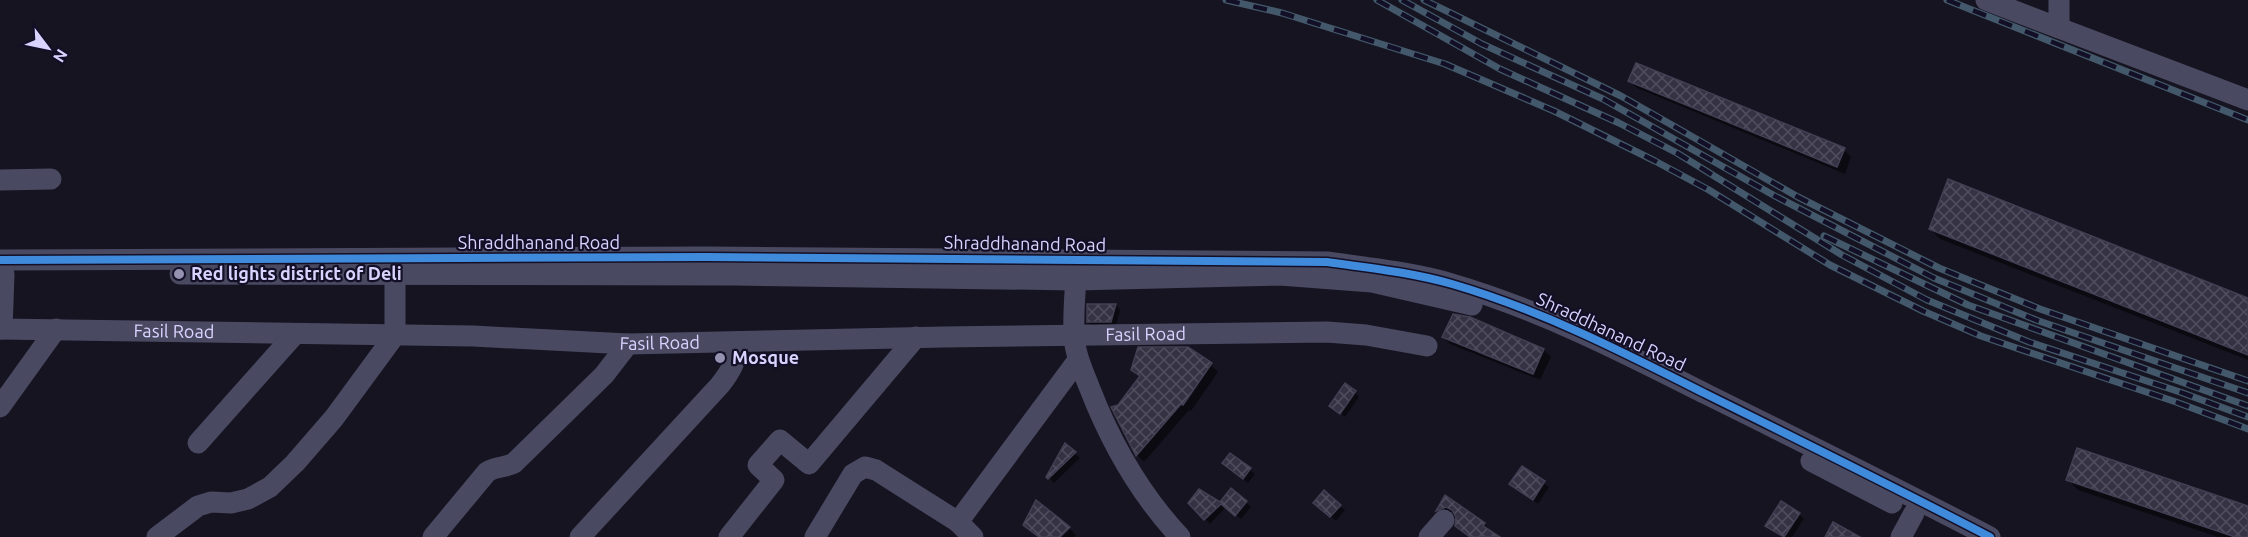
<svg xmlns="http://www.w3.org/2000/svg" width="2248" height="537" font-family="Ubuntu,sans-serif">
<defs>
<pattern id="building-cross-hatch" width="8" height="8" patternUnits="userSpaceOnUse" patternTransform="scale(1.5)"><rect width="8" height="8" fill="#343243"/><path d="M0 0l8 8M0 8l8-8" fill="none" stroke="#514f5f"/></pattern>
</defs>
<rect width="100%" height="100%" fill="#161421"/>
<g fill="#0007">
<path d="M1630,81L1844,150L1851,157L1845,174L1637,88Z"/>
<path d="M1930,229L2248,300V360L1940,239Z"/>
<path d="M1116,305L1120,310L1116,326L1093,327L1088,322Z"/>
<path d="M1470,319L1544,350L1551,357L1540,380L1450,344L1443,337Z"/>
<path d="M1211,365L1218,372L1191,411L1189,410L1144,462L1137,455L1113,408L1119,406L1140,377L1133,369Z"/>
<path d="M1355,392L1359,397L1345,417L1335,410Z"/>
<path d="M1065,445L1080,458L1054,483L1048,477Z"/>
<path d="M1231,455L1255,474L1248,483L1229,468Z"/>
<path d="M1522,468L1549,487L1538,504L1511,484Z"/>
<path d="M2068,480L2248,507V537H2218L2078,490Z"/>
<path d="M1446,498L1484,524L1489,529L1488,531L1497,537H1470L1461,531L1456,526V513L1452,512L1442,515L1438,510Z"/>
<path d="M1246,502L1251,507L1241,519L1226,507L1210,524L1190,503Z"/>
<path d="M1340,506L1345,510L1336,521L1320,508Z"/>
<path d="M1799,514L1804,519L1792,537H1782L1767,525Z"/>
<path d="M1069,528L1076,535L1074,537H1039Z"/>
</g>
<g fill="url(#building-cross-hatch)" stroke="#433f54" stroke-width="1.5">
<path d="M1636,63L1845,148L1837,167L1628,81Z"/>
<path d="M1948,179L2248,298V355L1929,229Z"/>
<path d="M1087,304H1116L1111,322H1087Z"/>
<path d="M1453,314L1470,317L1544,349L1533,374L1442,337Z"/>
<path d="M1138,347H1188L1212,363L1183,405L1181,404L1136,456L1111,407L1118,405L1140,376L1131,370Z"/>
<path d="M1345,383L1356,391L1340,414L1329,406Z"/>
<path d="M1065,443L1076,452L1048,479L1046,477Z"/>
<path d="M2077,448L2248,506V537H2235L2066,480Z"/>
<path d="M1230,453L1251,468L1243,479L1222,463Z"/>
<path d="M1522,466L1545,481L1533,500L1509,484Z"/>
<path d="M1231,488L1247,501L1235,516L1221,504L1204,520L1188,503L1199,489L1220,502Z"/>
<path d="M1324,490L1341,505L1330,517L1313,503Z"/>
<path d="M1445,495L1485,523L1483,526L1500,537H1470L1455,526L1456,517L1452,510L1446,507L1436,511Z"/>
<path d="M1036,500L1070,527L1060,537H1039L1023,525Z"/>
<path d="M1781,501L1800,513L1784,537L1765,526Z"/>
<path d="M1833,522L1860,537H1825Z"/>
</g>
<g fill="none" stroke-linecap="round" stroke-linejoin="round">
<g stroke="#4a4962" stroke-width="21">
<path d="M1986,0L2059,28V0"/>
<path d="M2059,28L2248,100"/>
<path d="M0,180L51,179"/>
<path d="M0,260L707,257L1327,262C1368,268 1411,272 1452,284C1541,310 1623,352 1706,394C1801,441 1896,488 1990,537"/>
<path d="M1077,267C1075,289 1073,313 1074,336C1075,354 1083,371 1090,389C1111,443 1140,494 1180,537"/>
<path d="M180,274L735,275L1076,280L1280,275L1372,282L1472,305"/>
<path id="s1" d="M0,329L473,336L628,344L944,337L1327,332L1366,335L1427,346"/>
<path d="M2,329L4,274"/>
<path d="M0,407L56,329"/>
<path d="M198,443L295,334"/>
<path d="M1811,461L1892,503"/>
<path d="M958,522L1078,360"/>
<path d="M157,537L198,506L211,502L231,503L248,499L270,487L295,463L334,418L395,335V275"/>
<path d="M433,537L487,472C496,466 505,468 514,463L604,375L628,344"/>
<path d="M580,537L720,385C731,371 737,361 737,342"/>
<path d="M729,537L774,480L758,465L780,440L809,464L916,337"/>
<path d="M815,537L853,474L865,467L876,470L958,522L973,537"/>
<path d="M1429,537L1444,520"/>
<path d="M1901,537L1914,513"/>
</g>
<g stroke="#43596b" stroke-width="7">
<g id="rail">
<path d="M1226,0L1282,13L1445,64L1554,111L1655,161L1709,190L1830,265L1923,311L1981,336L2176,402L2248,429"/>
<path d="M1377,0L1500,69L1619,123L1677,153L1842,255L1927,300L2029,342L2180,392L2248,417"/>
<path d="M1402,0L1482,44L1603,99L1775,196L1934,278L2036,320L2248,393"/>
<path d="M1424,0L1621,96L1798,197L1939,268L2040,309L2248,381"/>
<path d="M1947,0L2248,120"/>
<path d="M1824,236L1968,305L2248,406"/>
</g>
</g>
<use href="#rail" stroke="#130f26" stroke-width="4.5" stroke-dasharray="14" stroke-linecap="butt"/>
<g stroke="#130f26" stroke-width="11">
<path id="cycleway" d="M0,260L707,257L1327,262C1368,268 1411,272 1452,284C1541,310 1623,352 1706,394C1801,441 1896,488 1990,537"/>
</g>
<use href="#cycleway" stroke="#408adc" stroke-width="8"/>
</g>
<g fill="#9591b1" stroke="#130f26" stroke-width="2">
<circle cx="179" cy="274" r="6"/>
<circle cx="720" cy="358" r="6"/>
</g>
<g text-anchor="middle" stroke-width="4.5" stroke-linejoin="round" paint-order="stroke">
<g font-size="18" fill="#d9d4ff" stroke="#130f26">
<text x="539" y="249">Shraddhanand Road</text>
<text transform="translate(1025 244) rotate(1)" y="6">Shraddhanand Road</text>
<text dy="6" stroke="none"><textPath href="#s1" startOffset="174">Fasil Road</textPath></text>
<text transform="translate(1611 332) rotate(25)" y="6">Shraddhanand Road</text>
<text dy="6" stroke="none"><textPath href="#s1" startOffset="1146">Fasil Road</textPath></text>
<text dy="6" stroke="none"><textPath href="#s1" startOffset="660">Fasil Road</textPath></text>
</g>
<g font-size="18" font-weight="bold" fill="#d9d4ff" stroke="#130f26" text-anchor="start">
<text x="191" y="280">Red lights district of Deli</text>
<text x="732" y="364">Mosque</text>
</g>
</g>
<g transform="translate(48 48) rotate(122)" stroke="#130f26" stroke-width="4.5" paint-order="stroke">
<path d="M0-4.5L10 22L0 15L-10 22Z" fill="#d9d4ff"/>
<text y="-9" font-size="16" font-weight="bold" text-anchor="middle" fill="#d9d4ff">N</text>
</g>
</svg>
